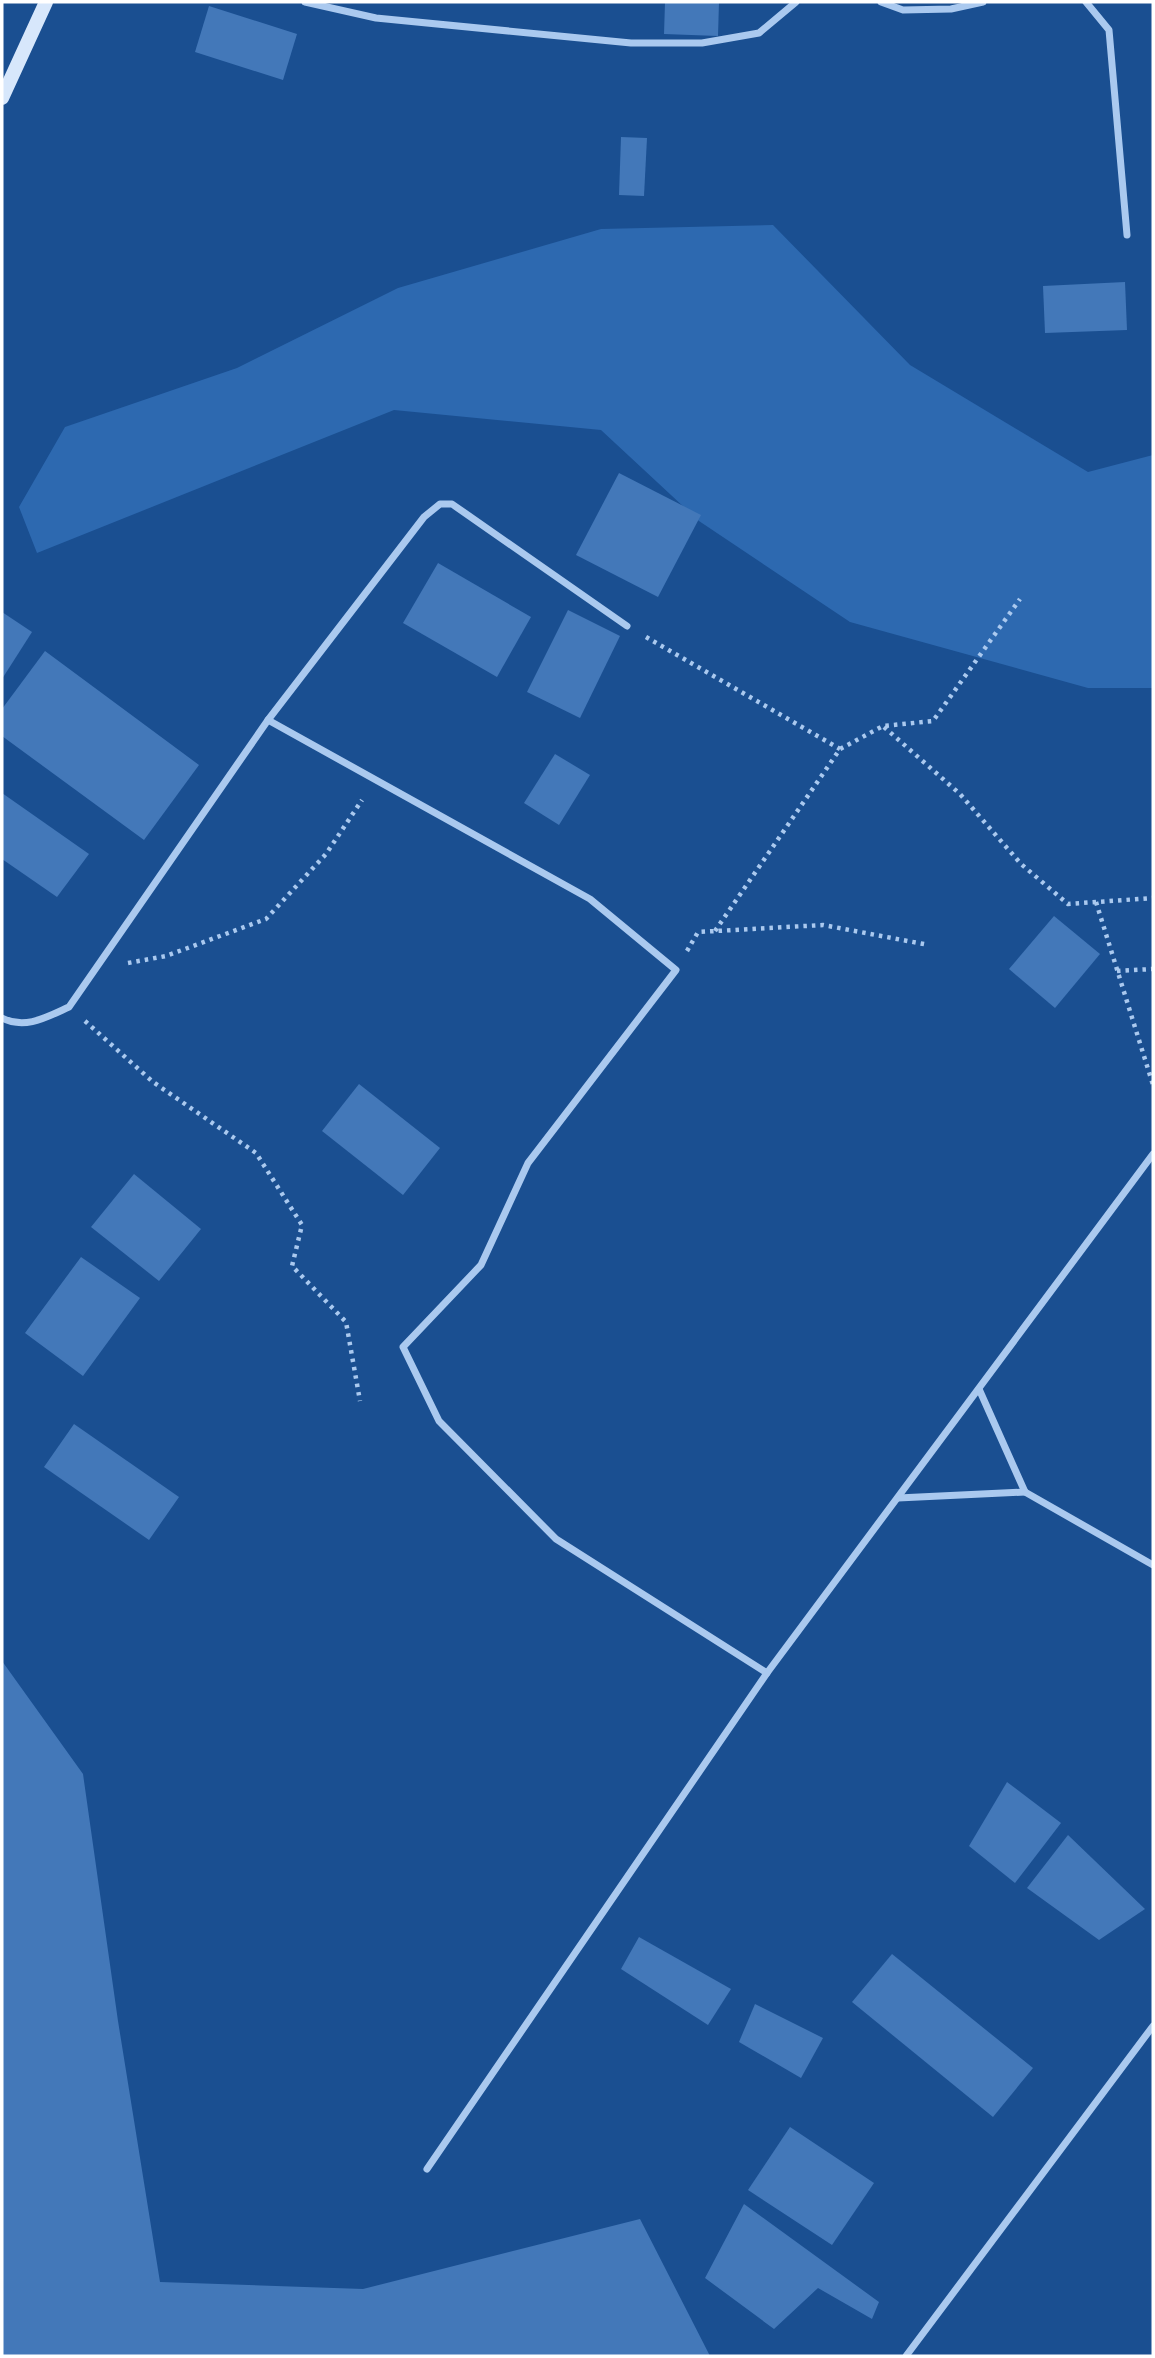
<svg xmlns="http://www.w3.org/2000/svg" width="1155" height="2358" font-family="'Open Sans',sans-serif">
<rect width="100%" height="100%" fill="#1a4f91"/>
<path fill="#2d69b0" d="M773,225L910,365L1088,472L1153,455V688H1088L850,622L699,521L601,430L394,410L37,553L19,507L65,427L237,368L398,288L601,229Z"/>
<g fill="#4378b9">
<path d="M665,2H719L718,36L664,34Z"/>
<path d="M209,6L297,34L283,80L195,52Z"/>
<path d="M621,137L647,138L644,196L619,195Z"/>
<path d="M1125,282L1127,330L1045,333L1043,286Z"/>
<path d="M619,473L701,515L658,597L576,555Z"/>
<path d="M438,563L531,617L497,677L403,623Z"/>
<path d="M568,610L620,636L580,718L527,692Z"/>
<path d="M2,612L32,632L2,679Z"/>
<path d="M45,651L199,765L144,840L2,736V709Z"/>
<path d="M555,754L590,775L559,825L524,803Z"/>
<path d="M2,793L89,854L57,897L2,859Z"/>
<path d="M1054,916L1100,954L1055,1008L1009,969Z"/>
<path d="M359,1084L440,1148L403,1195L322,1131Z"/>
<path d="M134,1174L201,1229L159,1281L91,1227Z"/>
<path d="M81,1257L140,1298L83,1376L25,1333Z"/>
<path d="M74,1424L179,1497L149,1540L44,1467Z"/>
<path d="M2,1661L83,1774L118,2021L160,2282L363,2289L640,2219L710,2356H2Z"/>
<path d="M1007,1782L1061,1823L1015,1883L969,1846Z"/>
<path d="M1068,1835L1145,1909L1099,1940L1027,1888Z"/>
<path d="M639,1937L731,1989L708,2025L621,1969Z"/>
<path d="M892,1954L1033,2068L993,2117L852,2002Z"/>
<path d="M755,2004L823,2038L801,2078L739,2042Z"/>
<path d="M790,2127L874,2183L832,2245L748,2190Z"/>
<path d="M744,2204L879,2302L872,2319L818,2288L774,2329L705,2278Z"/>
</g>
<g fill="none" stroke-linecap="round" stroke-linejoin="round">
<g stroke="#aac9ef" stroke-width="4.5" stroke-dasharray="3.5 5" stroke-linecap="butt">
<path d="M646,637L840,749"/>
<path d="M884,727L960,794L1021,864L1068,904L1153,898"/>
<path d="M1096,902L1153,1085"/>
<path d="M715,931L840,749L883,726L933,721L1020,599"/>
<path d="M687,951L698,932L823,925L929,945"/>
<path d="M128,963L166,956L266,919L326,854L362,800"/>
<path d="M1117,971L1153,969"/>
<path d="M85,1021L153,1082L256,1153L302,1225L292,1266L346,1322L360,1401"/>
</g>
<g stroke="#aac9ef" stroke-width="7">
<path d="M305,2L376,18L631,43H702L759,33L796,2"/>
<path d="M881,2L903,10L951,9L983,2"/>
<path d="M1086,2L1109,30L1127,235"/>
<path d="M268,720L590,899L676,970L528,1163L481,1265L403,1347L439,1421L556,1539L767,1673"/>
<path d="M2,1018C25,1030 47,1017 69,1007L268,720L424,517L440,504H452L627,626"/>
<path d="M979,1389L1025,1492L1153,1565"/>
<path d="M898,1498L1025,1492"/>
<path d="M427,2169L767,1673L1153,1154"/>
<path d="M906,2356L1153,2026"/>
</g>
<path stroke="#d7e7fb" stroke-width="14" d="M2,98L46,2"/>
</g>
<rect width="1155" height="2358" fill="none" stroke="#ffffff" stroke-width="7"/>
</svg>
